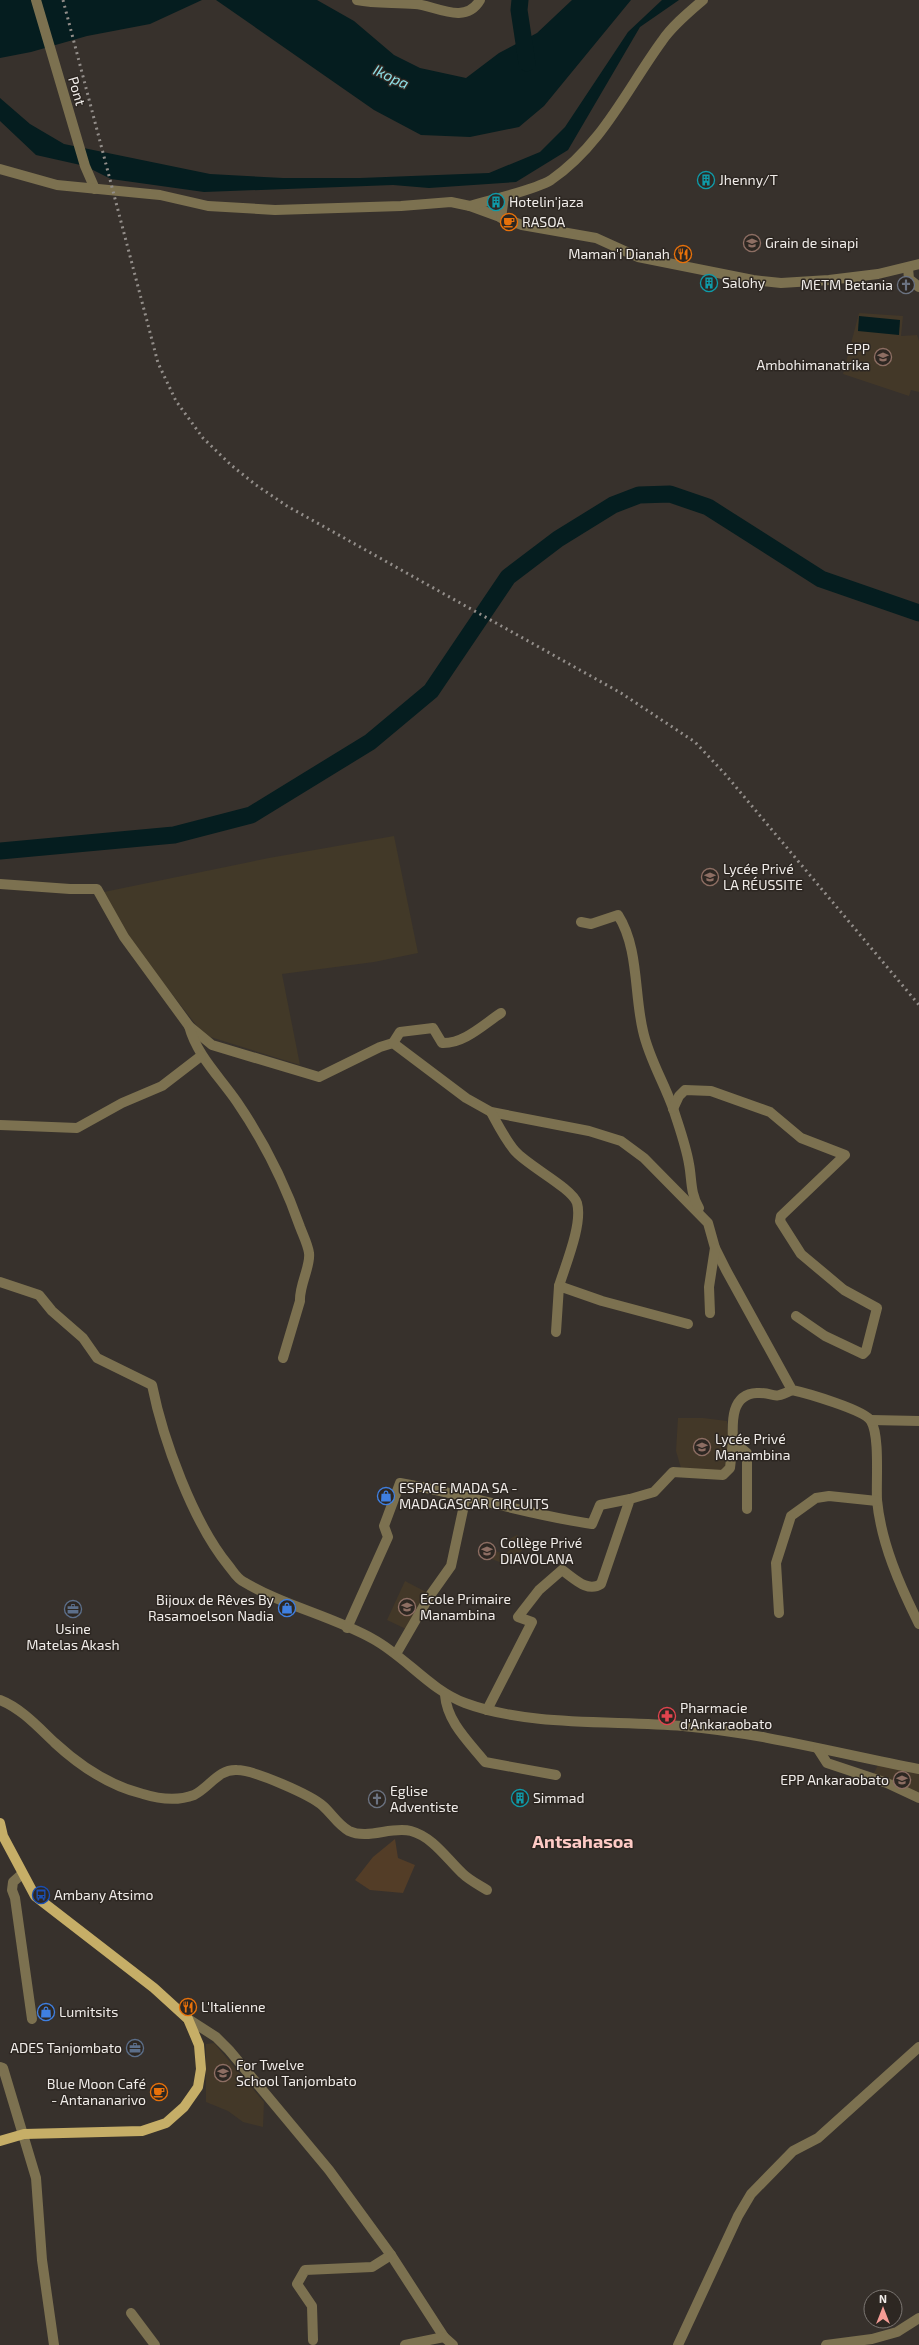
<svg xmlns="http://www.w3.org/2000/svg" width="919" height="2345" font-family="'Exo 2',sans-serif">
<rect width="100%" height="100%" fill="#37312c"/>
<path fill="#423928" d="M394,836L418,953L374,962L282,974L300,1065L204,1035L124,933L99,893L269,858Z"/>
<g fill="#433828">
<path d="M859,313L903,316L901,336L917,335L919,341V392L911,390L909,396L843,374Z"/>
<path d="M678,1418H703L727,1421L729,1444L726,1468L723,1471L681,1468L676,1451Z"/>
<path d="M517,1535L527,1545L510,1563L505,1564L478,1554L480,1547L505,1554L511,1549L507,1545L511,1538Z"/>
<path d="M405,1581L428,1593L406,1629L387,1620Z"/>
<path d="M878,1765L919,1773V1797L873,1775Z"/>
<path d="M214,2043L264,2102L263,2127L243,2122L228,2111L206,2102V2044Z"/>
</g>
<path fill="#533d27" d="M395,1839L398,1858L415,1865L403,1893L370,1890L355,1880L373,1857Z"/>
<g fill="#051d1f">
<path d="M0,0H202L150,24L87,36L31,52L0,58Z"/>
<path d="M216,0H317L354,21L394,55L420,68L466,78L499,53L537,33L572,0H631L544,106L519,127L470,137L421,135L374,110Z"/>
<path d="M662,0H679L640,27L568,150L516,182L429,188L393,185L204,192L111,179L85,166L36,155L0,121V98L30,124L64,144L210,174L283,178H360L489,173L540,152L565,127L628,32Z"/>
<path d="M859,316L900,320L899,335L858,331Z"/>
</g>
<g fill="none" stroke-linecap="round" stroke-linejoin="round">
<g stroke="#051d1f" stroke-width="17">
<path d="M520,0L519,10L527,63"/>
<path d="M0,851L174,835L251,815L370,742L431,691L508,577L558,539L613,505L639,495L670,494L708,507L821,579L919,613"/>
</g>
<g stroke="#7c7150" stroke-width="10">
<path d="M36,0L85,166L95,189"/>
<path d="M357,0C376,4 395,2 415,4C434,5 465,26 480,0"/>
<path d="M0,169L57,185L160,195L208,206L275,210L401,206L451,202L470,206L522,225L596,238L638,257L753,280L781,283L829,280L878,274L919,264"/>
<path d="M470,206C490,200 535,190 551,180C602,145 627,89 662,41C672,26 689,12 703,0"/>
<path d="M501,218L504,197"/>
<path d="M908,268L909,279L919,287"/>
<path d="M0,884L70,889H97L124,937L189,1026L212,1045L319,1077L380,1047L393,1043L466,1098L491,1112L589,1131L621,1141L644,1158L708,1223L715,1248L726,1270L792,1390C806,1393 865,1410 871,1421C880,1436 876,1481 877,1500C881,1543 900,1586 919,1624"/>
<path d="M581,922L591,924L618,915C639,948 634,994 643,1031C649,1059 665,1084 674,1111C679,1127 686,1146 689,1164C692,1179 690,1193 699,1208"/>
<path d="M189,1026C197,1056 220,1077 237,1102C263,1140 285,1184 300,1227C303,1235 308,1245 309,1253C311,1266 299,1285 300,1301L283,1358"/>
<path d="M393,1043L400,1032L433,1028L442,1043C464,1044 484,1024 501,1013"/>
<path d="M673,1109L679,1096L685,1090L711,1091L770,1112L801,1138L845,1155L781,1216L780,1221L801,1254L844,1290L877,1308L866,1351L863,1354L825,1336L796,1316"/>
<path d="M491,1112C498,1125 505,1139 515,1151C528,1166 572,1188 577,1203C583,1224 565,1266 559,1286"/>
<path d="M0,1125L77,1128L122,1103L162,1086L201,1056"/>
<path d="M0,1282L39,1295L52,1311L83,1338L97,1358L152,1385C163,1440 193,1522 228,1565C233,1571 237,1579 244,1582C284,1606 332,1616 373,1639C406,1657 430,1690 465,1703C530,1727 614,1720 683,1726C762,1733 841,1754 919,1769"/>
<path d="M710,1313L709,1287L715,1248"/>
<path d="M556,1332L559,1286L602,1301L688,1324"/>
<path d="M871,1420L919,1421"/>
<path d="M747,1509V1453L733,1441C732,1422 731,1394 757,1393C776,1392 770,1401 792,1390"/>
<path d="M779,1613L776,1563L791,1516L816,1498L829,1496L877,1501"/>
<path d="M347,1628L388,1537L384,1526L400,1483C465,1494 528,1515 592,1524L600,1505L630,1499"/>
<path d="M396,1654L429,1597L451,1566L466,1496"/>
<path d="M445,1695C447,1722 469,1742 485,1762L556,1775"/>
<path d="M0,1700C21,1708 39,1728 55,1743C80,1766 110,1786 143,1794C159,1799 178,1801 194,1795C210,1787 218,1769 237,1770C254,1770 311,1795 323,1806C332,1814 338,1825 349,1831C368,1840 391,1826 411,1831C433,1837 447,1859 462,1873C469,1880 479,1885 487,1890"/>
<path d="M487,1710L532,1622L518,1617L539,1590L562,1570C574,1578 587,1593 601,1584L630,1499L654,1492L673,1472L723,1475L730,1468L733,1441"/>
<path d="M818,1749L827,1763L887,1783L919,1798"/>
<path d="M22,1874L13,1882L12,1890L15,1898L32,2019"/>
<path d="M188,2019L216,2037L229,2050L329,2170L391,2255L444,2337L453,2345"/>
<path d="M0,2067L3,2068L36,2178L42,2260L54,2345"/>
<path d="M131,2313L155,2345"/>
<path d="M313,2340L312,2306L297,2284L305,2270L372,2267L391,2255"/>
<path d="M405,2345L444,2337"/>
<path d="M678,2345L738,2216L751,2194L793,2151L818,2138L919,2047"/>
<path d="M826,2345L872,2339L897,2332L919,2318"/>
</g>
<path stroke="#c6ae67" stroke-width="10" d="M0,1823L3,1836L35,1896L154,1988L188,2019L199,2045L201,2069L198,2087L184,2107L166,2123L142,2131L24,2134L0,2141"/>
<path stroke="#938e8a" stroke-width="3" stroke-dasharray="2 4" stroke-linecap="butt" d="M63,0L158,363L176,401L203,438L231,465L256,485L287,506L621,693L695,742L725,774L919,1005"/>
</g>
<defs>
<g id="building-ring" transform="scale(0.9)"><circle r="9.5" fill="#2d2722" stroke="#0f9aa8" stroke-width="1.5"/><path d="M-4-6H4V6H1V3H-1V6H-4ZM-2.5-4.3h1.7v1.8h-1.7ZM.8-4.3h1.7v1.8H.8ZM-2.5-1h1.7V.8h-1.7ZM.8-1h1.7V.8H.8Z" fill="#0f9aa8"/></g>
<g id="cafe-ring" transform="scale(0.9)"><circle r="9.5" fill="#2d2722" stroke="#e8710a" stroke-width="1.5"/><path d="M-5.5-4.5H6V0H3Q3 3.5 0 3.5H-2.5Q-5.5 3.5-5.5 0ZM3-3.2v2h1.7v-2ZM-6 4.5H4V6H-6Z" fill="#e8710a"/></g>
<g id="school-ring" transform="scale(0.9)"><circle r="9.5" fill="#2d2722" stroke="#8d6e63" stroke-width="1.5"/><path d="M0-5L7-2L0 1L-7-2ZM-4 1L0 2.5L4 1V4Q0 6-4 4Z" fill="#8d6e63"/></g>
<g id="restaurant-ring" transform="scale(0.9)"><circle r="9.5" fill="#2d2722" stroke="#e8710a" stroke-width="1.5"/><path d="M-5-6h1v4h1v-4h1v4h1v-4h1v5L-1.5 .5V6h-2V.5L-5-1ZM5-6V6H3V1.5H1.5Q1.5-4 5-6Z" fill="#e8710a"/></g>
<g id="church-ring" transform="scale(0.9)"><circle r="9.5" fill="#2d2722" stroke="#6b7280" stroke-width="1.5"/><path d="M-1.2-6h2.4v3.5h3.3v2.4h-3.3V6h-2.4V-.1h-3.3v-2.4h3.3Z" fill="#6b7280"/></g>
<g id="shop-ring" transform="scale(0.9)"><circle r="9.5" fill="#2d2722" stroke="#3f7fe0" stroke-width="1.5"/><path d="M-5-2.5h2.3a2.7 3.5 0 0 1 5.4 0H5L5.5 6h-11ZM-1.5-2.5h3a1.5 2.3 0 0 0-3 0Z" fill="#3f7fe0"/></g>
<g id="office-ring" transform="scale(0.9)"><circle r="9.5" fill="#2d2722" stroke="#5c6f8a" stroke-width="1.5"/><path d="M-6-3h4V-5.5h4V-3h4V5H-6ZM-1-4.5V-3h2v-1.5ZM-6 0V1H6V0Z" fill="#5c6f8a"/></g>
<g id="pharmacy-ring" transform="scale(0.9)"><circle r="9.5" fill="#2d2722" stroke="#e0444e" stroke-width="1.5"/><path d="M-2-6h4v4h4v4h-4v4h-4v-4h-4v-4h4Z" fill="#e0444e"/></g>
<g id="bus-ring" transform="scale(0.9)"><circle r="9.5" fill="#2d2722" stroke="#1a4fb4" stroke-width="1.5"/><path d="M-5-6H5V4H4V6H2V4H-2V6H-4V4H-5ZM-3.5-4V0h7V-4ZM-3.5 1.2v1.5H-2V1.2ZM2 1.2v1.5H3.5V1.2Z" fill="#1a4fb4"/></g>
</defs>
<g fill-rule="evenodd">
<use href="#building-ring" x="706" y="180"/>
<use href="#building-ring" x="496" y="202"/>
<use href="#cafe-ring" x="509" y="222"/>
<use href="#school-ring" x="752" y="243"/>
<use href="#restaurant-ring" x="683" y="254"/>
<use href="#building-ring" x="709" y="283"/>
<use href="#church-ring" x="906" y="285"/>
<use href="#school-ring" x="883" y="357"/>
<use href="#school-ring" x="710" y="877"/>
<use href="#school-ring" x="702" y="1447"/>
<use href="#shop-ring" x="386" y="1496"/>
<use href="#school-ring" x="487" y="1551"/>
<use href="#school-ring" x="407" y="1607"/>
<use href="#shop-ring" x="287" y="1608"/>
<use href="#office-ring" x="73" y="1609"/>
<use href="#pharmacy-ring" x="667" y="1716"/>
<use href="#school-ring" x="902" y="1780"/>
<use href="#building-ring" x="520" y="1798"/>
<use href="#church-ring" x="377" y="1799"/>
<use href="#bus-ring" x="41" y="1895"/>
<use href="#restaurant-ring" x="188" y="2007"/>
<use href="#shop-ring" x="46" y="2012"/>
<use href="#office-ring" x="135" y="2048"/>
<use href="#school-ring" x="223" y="2073"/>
<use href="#cafe-ring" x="159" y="2092"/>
</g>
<g text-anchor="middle" stroke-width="3" stroke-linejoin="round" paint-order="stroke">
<g font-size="14" fill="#f0ece9" stroke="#2d2722">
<text transform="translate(77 91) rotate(74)" y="5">Pont</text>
</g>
<g font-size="14" fill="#f0ece9" stroke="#2d2722" text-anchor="start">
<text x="719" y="185">Jhenny/T</text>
<text x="509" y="207">Hotelin'jaza</text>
<text x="522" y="227">RASOA</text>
<text x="765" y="248">Grain de sinapi</text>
<text x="670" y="259" text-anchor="end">Maman'i Dianah</text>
<text x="722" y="288">Salohy</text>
<text x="893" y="290" text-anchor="end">METM Betania</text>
<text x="870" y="354" text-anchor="end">EPP<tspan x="870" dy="16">Ambohimanatrika</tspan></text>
<text x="723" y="874">Lycée Privé<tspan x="723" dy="16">LA RÉUSSITE</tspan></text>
<text x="715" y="1444">Lycée Privé<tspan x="715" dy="16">Manambina</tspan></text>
<text x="399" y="1493">ESPACE MADA SA -<tspan x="399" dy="16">MADAGASCAR CIRCUITS</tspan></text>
<text x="500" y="1548">Collège Privé<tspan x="500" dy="16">DIAVOLANA</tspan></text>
<text x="420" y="1604">Ecole Primaire<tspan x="420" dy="16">Manambina</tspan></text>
<text x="274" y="1605" text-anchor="end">Bijoux de Rêves By<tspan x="274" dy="16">Rasamoelson Nadia</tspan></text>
<text x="73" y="1634" text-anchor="middle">Usine<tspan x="73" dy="16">Matelas Akash</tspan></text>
<text x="680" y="1713">Pharmacie<tspan x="680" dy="16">d'Ankaraobato</tspan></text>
<text x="889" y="1785" text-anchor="end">EPP Ankaraobato</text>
<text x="390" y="1796">Eglise<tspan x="390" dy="16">Adventiste</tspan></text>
<text x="533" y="1803">Simmad</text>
<text x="54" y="1900">Ambany Atsimo</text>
<text x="201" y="2012">L'Italienne</text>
<text x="59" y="2017">Lumitsits</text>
<text x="122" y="2053" text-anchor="end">ADES Tanjombato</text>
<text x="236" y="2070">For Twelve<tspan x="236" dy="16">School Tanjombato</tspan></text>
<text x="146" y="2089" text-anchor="end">Blue Moon Café<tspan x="146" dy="16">- Antananarivo</tspan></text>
</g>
<g font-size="15" font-style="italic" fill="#8fe1e8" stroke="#2d2722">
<text transform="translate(391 77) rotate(25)" y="5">Ikopa</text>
</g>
<g font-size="18" font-weight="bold" fill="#fecac5" stroke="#2d2722">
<text x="583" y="1848">Antsahasoa</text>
</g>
</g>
<g transform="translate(883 2309)"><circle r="19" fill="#2d2722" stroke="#7b7672"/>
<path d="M0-3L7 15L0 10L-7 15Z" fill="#f59c95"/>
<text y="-6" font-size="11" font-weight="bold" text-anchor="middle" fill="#f0ece9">N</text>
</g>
</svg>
